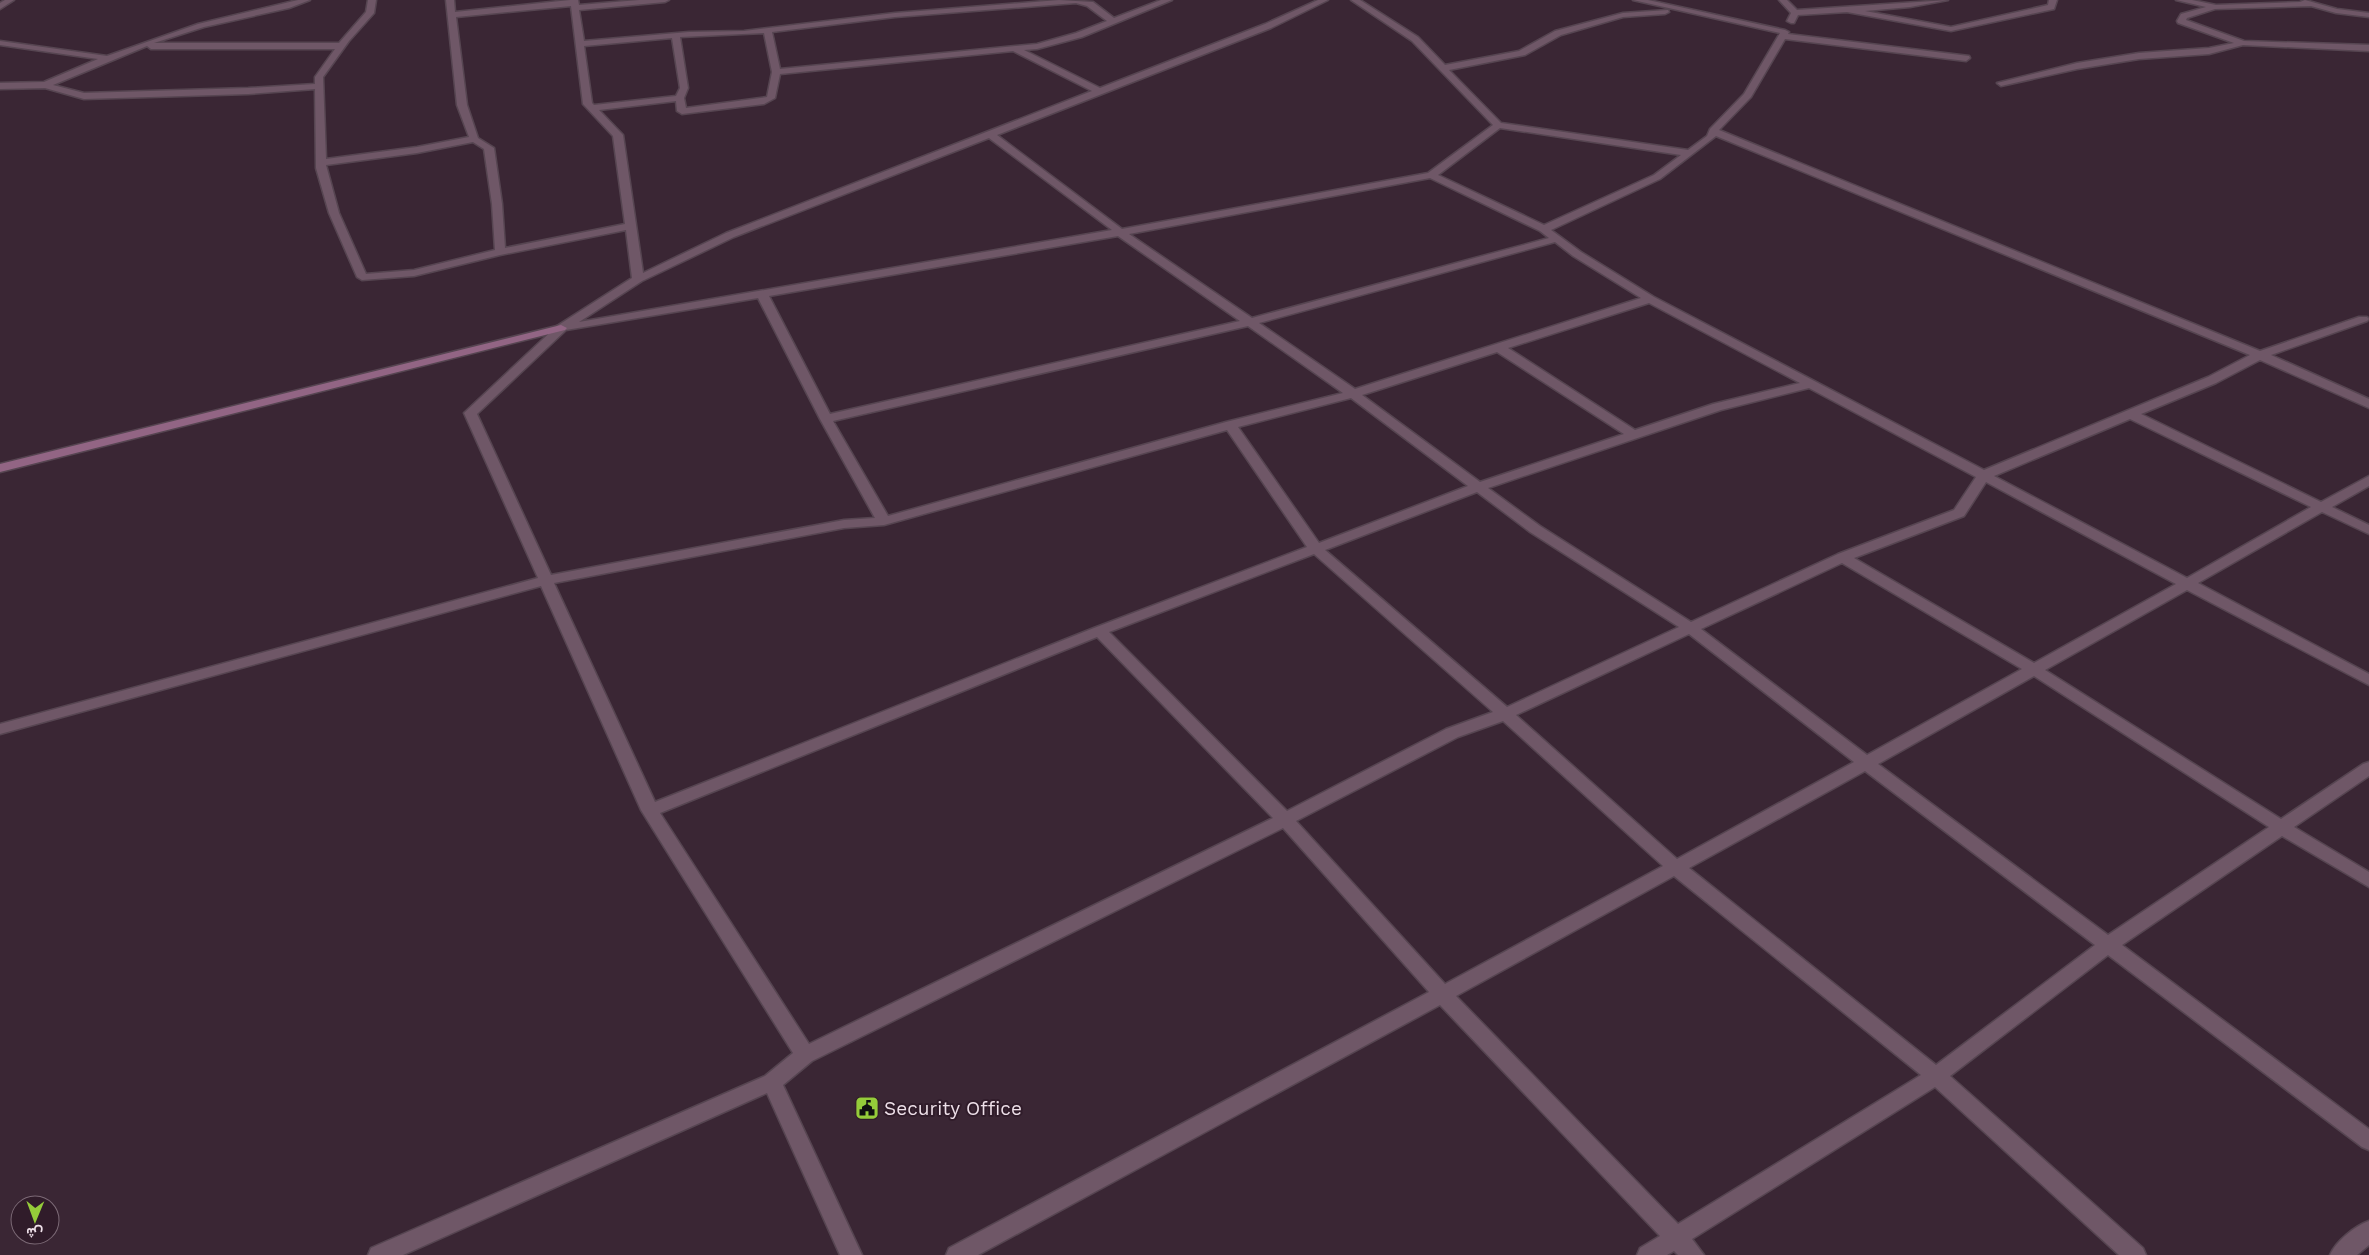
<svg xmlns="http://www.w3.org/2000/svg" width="2369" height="1255" font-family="'Work Sans',Vazirmatn,sans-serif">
<rect width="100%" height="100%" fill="#3a2634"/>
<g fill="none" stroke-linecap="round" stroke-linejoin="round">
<g stroke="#564551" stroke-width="3">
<g id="street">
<path d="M5,0H14L0,9V3Z"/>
<path d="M298,0H310L289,8L204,27L154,43H339L366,12L368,0H376L374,13L349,41L323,77L326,159L417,147L469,137L457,105L446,0H454L455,12L570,0H578L579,5L639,0H669L665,2L579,10L584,41L689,32L744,31L895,13L1059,0L1093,2L1114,18L1161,0H1172L1082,37L1037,49L1024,50L1100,88L1265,24L1318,0H1328L1271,28L997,135L1122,229L1428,173L1493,125L1412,41L1351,0H1360L1418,37L1445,65L1519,51L1555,31L1623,13L1668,10L1669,12L1665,14L1623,17L1561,35L1525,55L1449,70L1501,123L1688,150L1707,136L1710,129L1744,94L1780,33L1633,0H1648L1785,30L1789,32L1788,34L1969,56L1970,58L1966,61L1785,39L1751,97L1719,130L2260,351L2359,317H2367L2369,319L2367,321L2271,355L2369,399V408L2260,360L2216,383L2141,414L2321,502L2369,476V486L2332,507L2369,525V534L2322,512L2198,583L2369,674V685L2187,590L2045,670L2281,819L2363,764L2369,762V776L2294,827L2369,872V887L2282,836L2122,945L2369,1129V1150L2362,1147L2108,955L1950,1076L2143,1248L2146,1255H2119L1935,1087L1692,1239L1704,1255H1678L1674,1251L1667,1255H1637L1640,1248L1660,1236L1440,1005L978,1255H946L949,1248L1429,992L1283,828L812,1061L783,1085L862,1255H840L767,1093L403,1255H368L371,1248L765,1076L793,1053L641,810L541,586L0,734V724L538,578L464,413L557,326L632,278L626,230L500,255L414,276L362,280L357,277L329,213L316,168L315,89L248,94L84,99L45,88L0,89V83L44,82L98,59L0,45V41L107,56L198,24ZM1076,3L1087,6L1107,21L1076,33L1037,44L780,69L772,32L895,17ZM571,6L583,104L613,136L625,224L505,248L502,204L494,148L478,138L467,105L456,17ZM764,33L772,72L767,97L686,108L684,98L688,88L680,37ZM672,38L680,88L676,96L594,105L592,103L584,46ZM147,46L151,49H335L315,77V84L248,88L84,93L53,85ZM1013,51L1092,91L726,233L643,273L623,135L599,110L676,101L677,111L682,114L764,104L775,98L780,74ZM1500,128L1681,155L1654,175L1544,225L1438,175ZM1716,136L2250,355L2208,377L1984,470L1654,297L1581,252L1551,230L1660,179ZM989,138L1112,230L579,322L642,281L734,237ZM473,142L484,149L492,204L495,250L414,270L366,274L339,213L326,165L417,153ZM1430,178L1540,231L1549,238L1252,318L1129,234ZM1118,236L1240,321L830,414L769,296ZM1555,242L1573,256L1641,298L1355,389L1259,323ZM758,298L820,419L875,518L844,520L551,575L477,414L566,330ZM1649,303L1800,383L1713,404L1635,430L1508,348ZM1248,326L1343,393L1226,422L888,516L833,421ZM1497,352L1624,434L1480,482L1362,395ZM1809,388L1976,477L1954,510L1838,554L1691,622L1540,526L1488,488L1721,410ZM1351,398L1468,486L1319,543L1238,427ZM2130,419L2311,507L2187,578L1994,476ZM1227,430L1307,547L1094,628L655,802L554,583L844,528L884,525ZM1986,482L2176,584L2034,663L1854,558L1964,516ZM1477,492L1530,532L1679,627L1507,707L1325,550ZM1314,554L1493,712L1446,729L1287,811L1109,632ZM1842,563L2022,669L1867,755L1701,629ZM1689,634L1854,762L1677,859L1516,715ZM1097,637L1273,818L809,1044L660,813ZM2034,676L2269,827L2108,935L1878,764ZM1503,721L1663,866L1445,984L1296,821L1458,737ZM1865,771L2095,945L1936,1065L1689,868ZM1674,876L1921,1075L1678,1224L1456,996Z"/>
<path d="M1779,0H1787L1797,10L1948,0L1910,7L1865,11L1951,27L2048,5L2049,0H2057L2054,9L1951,31L1847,12L1798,15L1794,23H1791L1787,21L1791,13Z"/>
<path d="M2176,0H2192L2216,5L2300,2L2305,0L2337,9L2369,13V17L2336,13L2311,6L2215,9L2187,18L2186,20L2244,41L2369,45V51L2243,45L2209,54L2139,59L2077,69L2001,86L1997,83L2077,63L2139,53L2209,48L2234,43L2178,23L2177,21L2181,14L2206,7Z"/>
<path d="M2369,1221V1245L2357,1255H2330C2336,1241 2355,1226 2369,1221Z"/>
</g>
</g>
<g stroke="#564551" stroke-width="3">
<path id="secondary" d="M561,325L567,328L565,330L0,472V464Z"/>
</g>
<use href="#street" fill="#6f5767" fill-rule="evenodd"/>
<use href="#secondary" fill="#926584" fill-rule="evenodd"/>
</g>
<defs>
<g id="civic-square" transform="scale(1.25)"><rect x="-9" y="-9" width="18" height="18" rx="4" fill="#95cc3a" stroke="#301c2a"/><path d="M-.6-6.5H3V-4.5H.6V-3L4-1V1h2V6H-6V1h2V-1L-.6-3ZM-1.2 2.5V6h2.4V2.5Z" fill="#111"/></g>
</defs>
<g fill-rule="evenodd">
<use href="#civic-square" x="867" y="1108"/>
</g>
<g text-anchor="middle" stroke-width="4" stroke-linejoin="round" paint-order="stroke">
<g font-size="19" fill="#eee0e9" stroke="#301c2a" text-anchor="start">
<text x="884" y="1115">Security Office</text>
</g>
</g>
<g transform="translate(35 1220) rotate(181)"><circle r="24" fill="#301c2a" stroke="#7c6a76"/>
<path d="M0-4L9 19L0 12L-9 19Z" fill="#95cc3a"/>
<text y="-8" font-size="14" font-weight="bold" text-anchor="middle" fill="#eee0e9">ش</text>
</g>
</svg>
